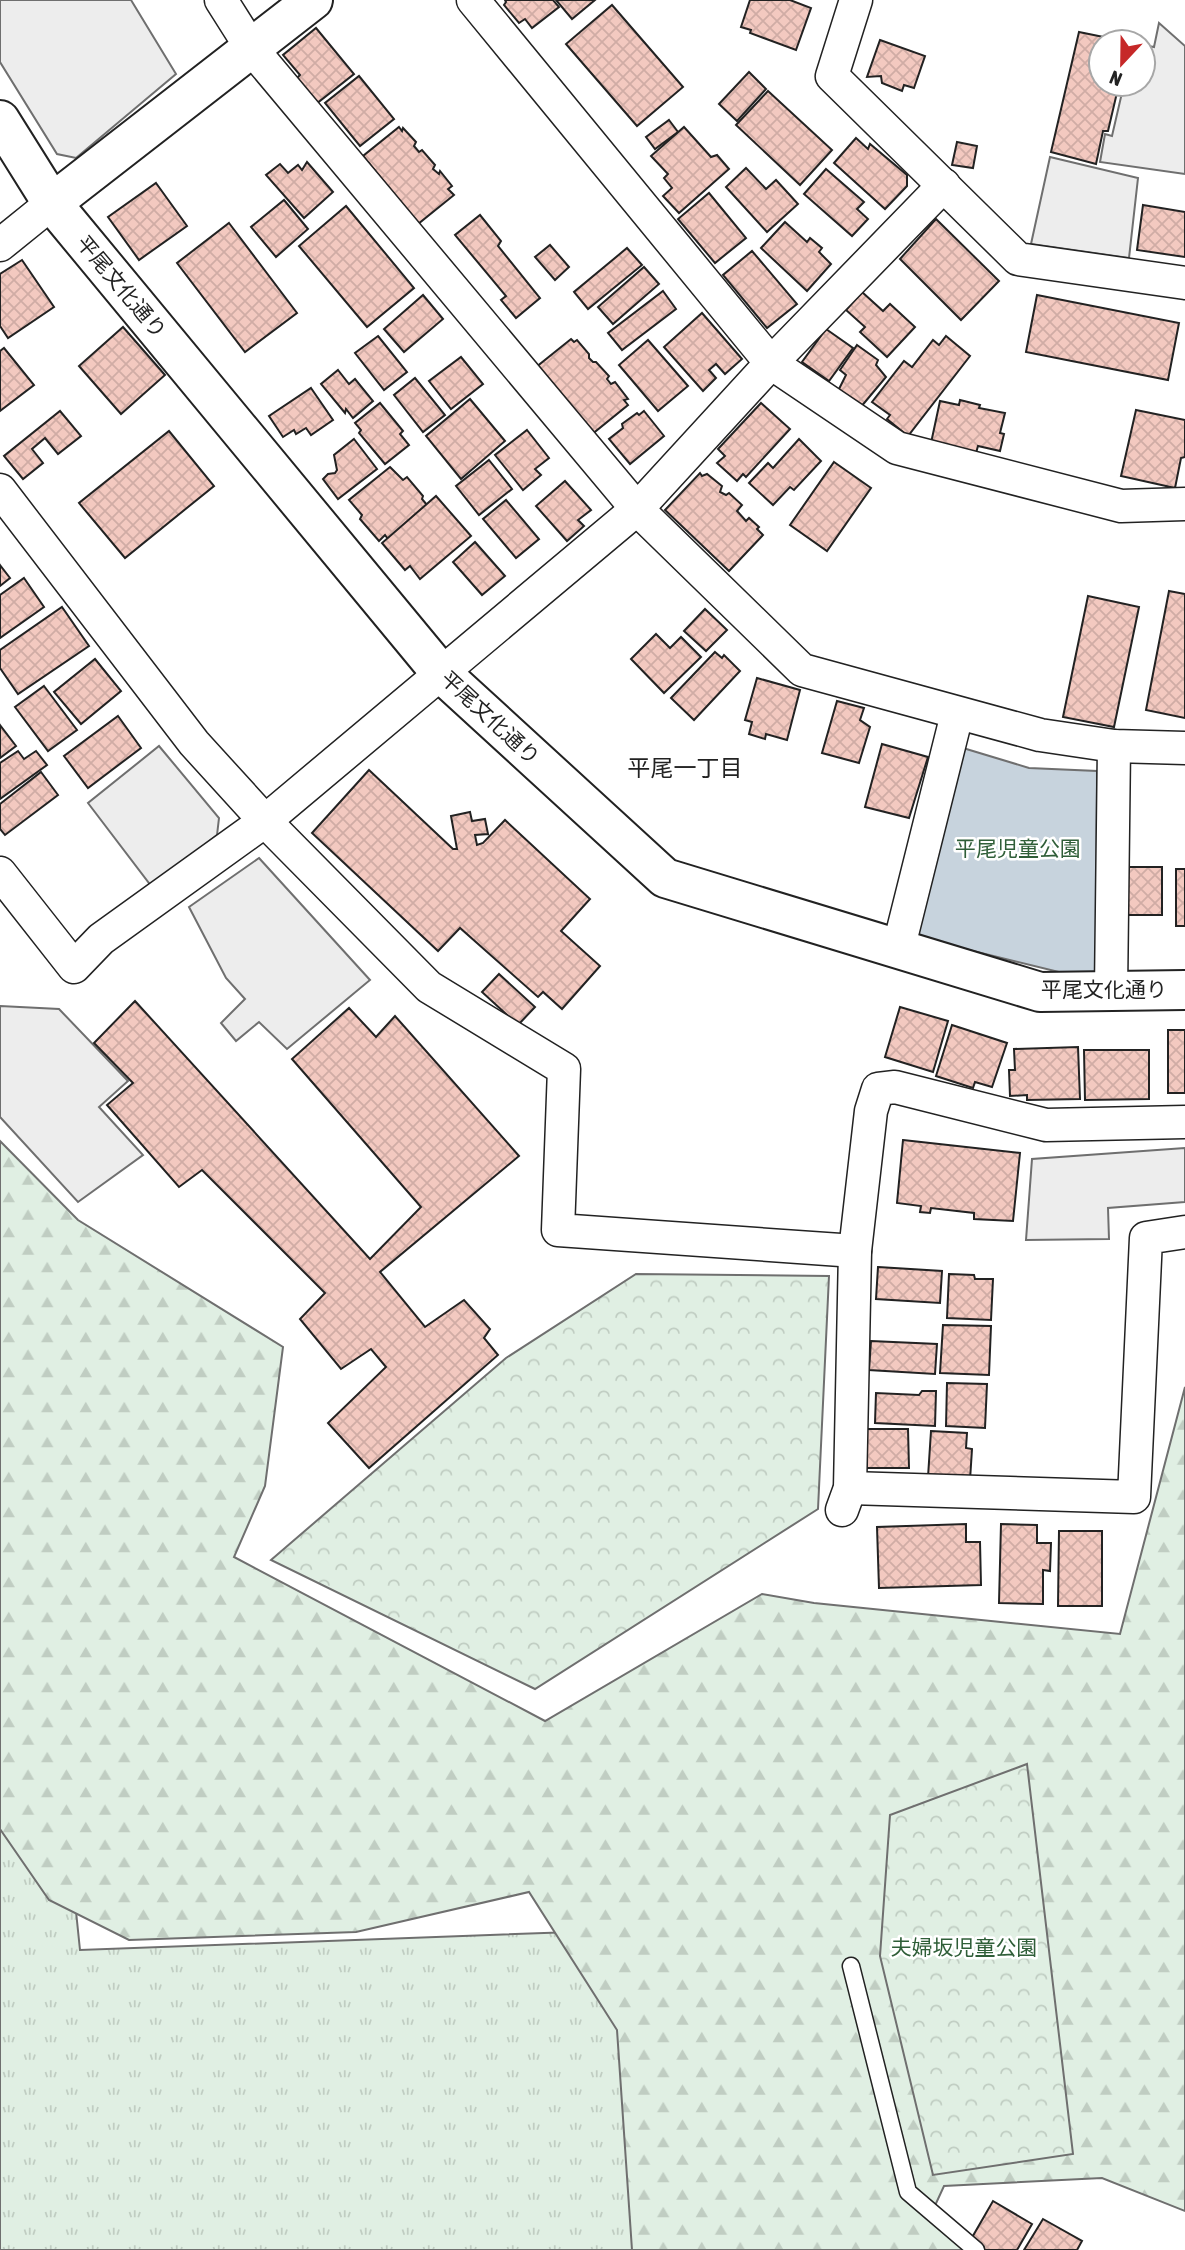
<svg xmlns="http://www.w3.org/2000/svg" width="1185" height="2250" font-family="'Asap Condensed','Noto Sans JP',sans-serif">
<defs>
<pattern id="grass-tufts" width="24" height="20" patternUnits="userSpaceOnUse" patternTransform="scale(1.75)"><rect width="24" height="20" fill="#e0efe3"/><path d="M3 7l-1-3M5 7V3M7 7l1-3M15 17l-1-3M17 17v-4M19 17l1-3" fill="none" stroke="#c0cdc2"/></pattern>
<pattern id="forest-firs" width="22" height="20" patternUnits="userSpaceOnUse" patternTransform="scale(1.75)"><rect width="22" height="20" fill="#e0efe3"/><path d="M5 1l3.5 6h-7zM16 11l3.5 6h-7z" fill="#c0cdc2"/></pattern>
<pattern id="park-crowns" width="20" height="18" patternUnits="userSpaceOnUse" patternTransform="scale(1.75)"><rect width="20" height="18" fill="#e0efe3"/><path d="M2 6a3 3 0 1 1 6 0M12 15a3 3 0 1 1 6 0" fill="none" stroke="#c0cdc2"/></pattern>
<pattern id="building-cross-hatch" width="8" height="8" patternUnits="userSpaceOnUse" patternTransform="scale(1.75)"><rect width="8" height="8" fill="#f3c9c0"/><path d="M0 0l8 8M0 8l8-8" fill="none" stroke="#d0aca5"/></pattern>
</defs>
<rect width="100%" height="100%" fill="#fff"/>
<path fill="url(#grass-tufts)" stroke="#6f6f6f" stroke-width="2" d="M0,1173L80,1950L573,1932L928,2250H0Z"/>
<path fill="url(#forest-firs)" stroke="#6f6f6f" stroke-width="2" d="M0,1141L78,1220L283,1347L265,1486L234,1557L545,1721L762,1594L814,1603L1120,1634L1185,1387V2211L1102,2178L944,2186L932,2212L967,2250H632L617,2030L529,1892L356,1932L129,1940L49,1900L0,1829Z"/>
<g fill="url(#park-crowns)" stroke="#6f6f6f" stroke-width="2">
<path d="M636,1274L829,1276L818,1509L535,1689L271,1560L506,1358Z"/>
<path d="M1027,1764L1073,2154L933,2175L880,1956L890,1815Z"/>
</g>
<g fill="#ededed" stroke="#6f6f6f" stroke-width="2">
<path d="M0,0H131L176,74L76,158L57,154L0,62Z"/>
<path d="M1159,23L1185,46V174L1100,162L1105,134L1112,136L1124,84H1143V45L1154,47Z"/>
<path d="M1050,157L1138,178L1129,258L1031,244Z"/>
<path d="M159,746L219,818L217,835L152,887L88,803Z"/>
<path d="M259,858L370,980L287,1049L259,1022L236,1041L221,1023L245,999L226,978L189,907Z"/>
<path d="M0,1006L59,1009L128,1081L99,1107L143,1155L78,1202L0,1117Z"/>
<path d="M1185,1148V1202L1108,1208L1109,1239L1026,1240L1032,1159Z"/>
</g>
<path fill="#c7d3dd" stroke="#6f6f6f" stroke-width="2" d="M963,748L1029,768L1097,771L1096,975L1067,974L916,937Z"/>
<g fill="url(#building-cross-hatch)" stroke="#222" stroke-width="2">
<path d="M505,0H553L559,7L532,28L525,19L519,23L504,5L506,2Z"/>
<path d="M556,0H595L572,19Z"/>
<path d="M750,0H790L811,8L796,50L750,33L751,30L741,27Z"/>
<path d="M612,5L683,87L637,126L566,44Z"/>
<path d="M316,28L354,74L316,104L296,79L300,75L283,55Z"/>
<path d="M1079,32L1128,42H1101V84H1119L1108,131H1103L1096,164L1051,152Z"/>
<path d="M880,40L925,56L914,88L904,85L902,91L882,83L881,76L867,77Z"/>
<path d="M749,72L766,89L737,121L719,104Z"/>
<path d="M359,76L394,119L360,146L325,103Z"/>
<path d="M768,91L832,150L800,185L736,125Z"/>
<path d="M669,120L678,132L655,149L646,137Z"/>
<path d="M399,127L402,131L403,128L416,142L414,146L419,152L422,150L435,165L433,169L439,174L440,171L452,186L448,189L454,195L418,224L363,156Z"/>
<path d="M684,127L711,157L717,155L729,169L679,213L663,196L672,188L664,178L668,174L651,156Z"/>
<path d="M856,138L868,149L870,144L907,175V186L885,209L834,163Z"/>
<path d="M957,142L977,146L973,168L952,165Z"/>
<path d="M307,162L333,192L304,218L266,175L280,164L288,173L298,165L302,170Z"/>
<path d="M746,168L766,189L776,180L798,204L767,232L726,187Z"/>
<path d="M826,169L864,202L857,209L868,219L852,236L804,194Z"/>
<path d="M156,183L187,226L139,260L108,217Z"/>
<path d="M709,193L746,238L715,263L678,219Z"/>
<path d="M284,200L308,229L276,257L251,227Z"/>
<path d="M1143,205L1185,212V257L1137,250Z"/>
<path d="M346,206L414,288L367,327L299,246Z"/>
<path d="M480,215L501,241L498,246L540,298L516,318L501,300L506,296L455,235Z"/>
<path d="M936,219L999,281L961,320L900,259Z"/>
<path d="M785,222L807,242L810,238L822,248L819,252L831,264L807,291L761,248Z"/>
<path d="M229,223L297,313L245,352L177,263Z"/>
<path d="M550,245L569,267L555,280L535,257Z"/>
<path d="M627,248L642,265L588,309L574,292Z"/>
<path d="M752,251L797,304L767,328L723,275Z"/>
<path d="M22,260L54,307L8,338L0,326V274Z"/>
<path d="M644,267L659,284L613,324L598,307Z"/>
<path d="M663,291L676,309L622,350L608,333Z"/>
<path d="M862,292L883,311L890,304L915,327L887,357L860,332L865,327L846,310Z"/>
<path d="M423,295L443,319L404,352L384,329Z"/>
<path d="M1037,295L1179,323L1168,380L1026,352Z"/>
<path d="M702,313L742,359L725,374L716,364L709,370L716,378L703,391L664,347Z"/>
<path d="M123,327L165,375L121,414L79,366Z"/>
<path d="M826,329L853,348L829,381L802,362Z"/>
<path d="M378,336L407,372L384,390L355,353Z"/>
<path d="M946,336L970,356L908,436L887,419L890,415L872,402L904,361L912,367L933,340L939,345Z"/>
<path d="M571,339L574,342L577,340L589,354V358L593,362H596L609,376L607,379L611,384L615,382L628,399L624,400L628,405L591,435L535,368Z"/>
<path d="M648,340L688,386L658,411L619,365Z"/>
<path d="M857,345L878,360L876,365L886,377L860,408L838,391L846,375L840,370Z"/>
<path d="M4,348L34,385L0,411V351Z"/>
<path d="M461,357L483,384L451,409L429,381Z"/>
<path d="M338,370L349,384L355,379L373,401L353,418L346,409L345,413L321,384Z"/>
<path d="M415,378L445,415L423,432L394,395Z"/>
<path d="M311,388L333,420L311,435L306,428L296,434L294,430L283,437L269,416Z"/>
<path d="M470,399L505,441L461,479L426,436Z"/>
<path d="M960,400L980,405L979,408L1005,413L1000,433L1004,434L1000,451L978,446L976,453L931,443L940,401L959,405Z"/>
<path d="M380,403L403,431L400,434L409,445L385,464L359,433L361,430L355,423Z"/>
<path d="M761,403L790,429L746,477L743,474L737,481L717,463L725,456L718,449Z"/>
<path d="M1136,410L1185,420V457L1181,458L1175,488L1121,476Z"/>
<path d="M60,411L81,436L58,454L45,438L32,449L43,463L23,479L4,456Z"/>
<path d="M644,411L664,436L630,464L609,439L623,428L622,424L637,413L639,415Z"/>
<path d="M527,430L549,458L535,469L541,475L523,490L495,455Z"/>
<path d="M169,431L214,486L125,558L79,503Z"/>
<path d="M354,439L377,469L338,499L323,479L328,474L335,473L337,470L334,455Z"/>
<path d="M799,439L821,461L794,490L790,487L773,505L749,483L768,463L773,468Z"/>
<path d="M489,460L512,489L479,515L456,486Z"/>
<path d="M834,462L871,488L827,551L790,525Z"/>
<path d="M390,467L403,480L407,477L423,496L422,499L427,505L388,539L385,535L379,541L360,519L362,515L349,500Z"/>
<path d="M700,473L702,476L707,474L722,486L720,492L726,495L729,493L742,505L737,511L746,521L749,518L759,527L757,529L763,535L729,571L665,510Z"/>
<path d="M565,481L591,510L578,520L584,526L567,541L536,506Z"/>
<path d="M436,496L471,536L420,579L410,566L405,570L382,543Z"/>
<path d="M506,500L539,539L516,558L483,519Z"/>
<path d="M475,542L505,576L482,595L453,562Z"/>
<path d="M0,565L10,578L0,586Z"/>
<path d="M24,578L44,607L0,638V595Z"/>
<path d="M1169,591L1185,594V718L1146,710Z"/>
<path d="M1088,596L1139,607L1114,727L1063,717Z"/>
<path d="M62,607L89,646L18,694L0,668V650Z"/>
<path d="M705,609L727,630L706,651L684,631Z"/>
<path d="M656,634L670,648L681,637L701,657L664,693L631,659Z"/>
<path d="M715,652L722,658L724,655L740,671L694,720L671,698Z"/>
<path d="M95,659L121,691L81,724L54,692Z"/>
<path d="M757,678L800,690L787,740L766,734L765,739L749,734L752,722L745,720Z"/>
<path d="M44,686L77,730L48,751L15,707Z"/>
<path d="M837,701L864,708L860,720L870,727L859,763L822,753Z"/>
<path d="M118,716L141,748L88,788L64,756Z"/>
<path d="M0,725L16,746L0,758Z"/>
<path d="M882,744L928,757L909,818L865,807Z"/>
<path d="M18,751L24,759L36,751L47,765L0,799V763Z"/>
<path d="M369,770L453,849H457L451,816L470,812L472,821L485,819L488,834L475,835L477,845L483,843L505,820L590,899L561,931L600,966L562,1009L543,992L538,997L460,928L438,951L312,833Z"/>
<path d="M41,772L58,795L5,835L0,829V804Z"/>
<path d="M1118,867H1162V915H1125Z"/>
<rect x="1176" y="869" width="9" height="57"/>
<path d="M499,974L535,1007L518,1025L482,992Z"/>
<path d="M135,1001L370,1259L421,1207L292,1059L349,1008L376,1037L395,1016L519,1156L380,1272L425,1327L464,1300L490,1329L484,1338L498,1355L369,1468L328,1423L386,1367L371,1349L341,1369L300,1319L325,1293L202,1170L179,1187L107,1105L133,1083L94,1043Z"/>
<path d="M900,1007L948,1021L933,1072L885,1057Z"/>
<path d="M952,1025L1007,1043L992,1087L975,1082L973,1088L936,1076Z"/>
<rect x="1168" y="1030" width="17" height="63"/>
<path d="M1078,1047L1080,1099L1027,1100V1095L1010,1096L1009,1070H1015L1014,1049Z"/>
<path d="M1084,1050H1149V1099L1085,1100Z"/>
<path d="M903,1140L1020,1153L1013,1221L974,1219V1213L931,1208L930,1213L920,1212L921,1206L897,1203Z"/>
<path d="M878,1267L942,1271L940,1303L876,1299Z"/>
<path d="M949,1274L974,1275L975,1279H993L991,1320L947,1318Z"/>
<path d="M943,1325L991,1326L989,1375L940,1373Z"/>
<path d="M871,1341L937,1344L935,1374L869,1370Z"/>
<path d="M947,1383L987,1384L985,1428L946,1426Z"/>
<path d="M922,1391H936L935,1426L875,1423L876,1393L919,1395Z"/>
<path d="M865,1429H908L909,1468H865Z"/>
<path d="M931,1431L967,1433L966,1448L972,1449L970,1480L928,1477Z"/>
<path d="M966,1524V1542H980L981,1585L879,1588L877,1527Z"/>
<path d="M1001,1524L1037,1525V1543H1051L1050,1571L1043,1570V1604L999,1603Z"/>
<path d="M1059,1531H1102V1606H1058Z"/>
<path d="M993,2201L1032,2224L1017,2250H985L970,2241Z"/>
<path d="M1043,2219L1082,2241L1077,2250H1024Z"/>
</g>
<g fill="none" stroke-linecap="round" stroke-linejoin="round">
<g stroke="#222" stroke-width="19">
<path id="lane" d="M851,1966L908,2192L976,2250"/>
</g>
<g stroke="#222" stroke-width="35">
<g id="street">
<path d="M221,0L252,49L637,509L802,670L1040,735L1114,746L1185,748"/>
<path d="M473,0L771,363L897,448L1121,506L1185,504"/>
<path d="M856,0L832,76L1018,259L1185,283"/>
<path d="M0,245L52,203"/>
<path d="M0,490L194,743L265,821L429,987L564,1069L558,1230L855,1251"/>
<path d="M0,873L74,967L101,939L265,821L637,509L771,363L944,185"/>
<path d="M898,950L957,714"/>
<path d="M1111,991L1114,746"/>
<path d="M850,1488L1134,1497L1146,1238L1185,1232"/>
<path d="M842,1510L850,1488L855,1251L871,1111L878,1089L895,1087L1046,1125L1185,1122"/>
</g>
</g>
<g stroke="#222" stroke-width="42">
<g id="secondary">
<path d="M0,120L52,203L440,672L665,878L1040,992L1185,990"/>
<path d="M52,203L313,0"/>
</g>
</g>
<use href="#lane" stroke="#fff" stroke-width="16"/>
<use href="#street" stroke="#fff" stroke-width="32"/>
<use href="#secondary" stroke="#fff" stroke-width="38"/>
</g>
<g text-anchor="middle" stroke-width="5" stroke-linejoin="round" paint-order="stroke">
<g font-size="21" fill="#222" stroke="#fff">
<text transform="translate(121 287) rotate(50)" y="7">平尾文化通り</text>
<text transform="translate(490 718) rotate(43)" y="7">平尾文化通り</text>
<text x="1104" y="997">平尾文化通り</text>
</g>
<g font-size="21" fill="#2f5e38" stroke="#fff">
<text x="1018" y="856">平尾児童公園</text>
<text x="964" y="1955">夫婦坂児童公園</text>
</g>
<g font-size="23" fill="#222" stroke="#fff">
<text x="685" y="776">平尾一丁目</text>
</g>
</g>
<g transform="translate(1122 63) rotate(202)"><circle r="33" fill="#ffffff" stroke="#a7a7a7" stroke-width="2"/>
<path d="M0-5L12 26L0 18L-12 26Z" fill="#c62828"/>
<text y="-10" font-size="19" font-weight="bold" text-anchor="middle" fill="#222222">N</text>
</g>
</svg>
